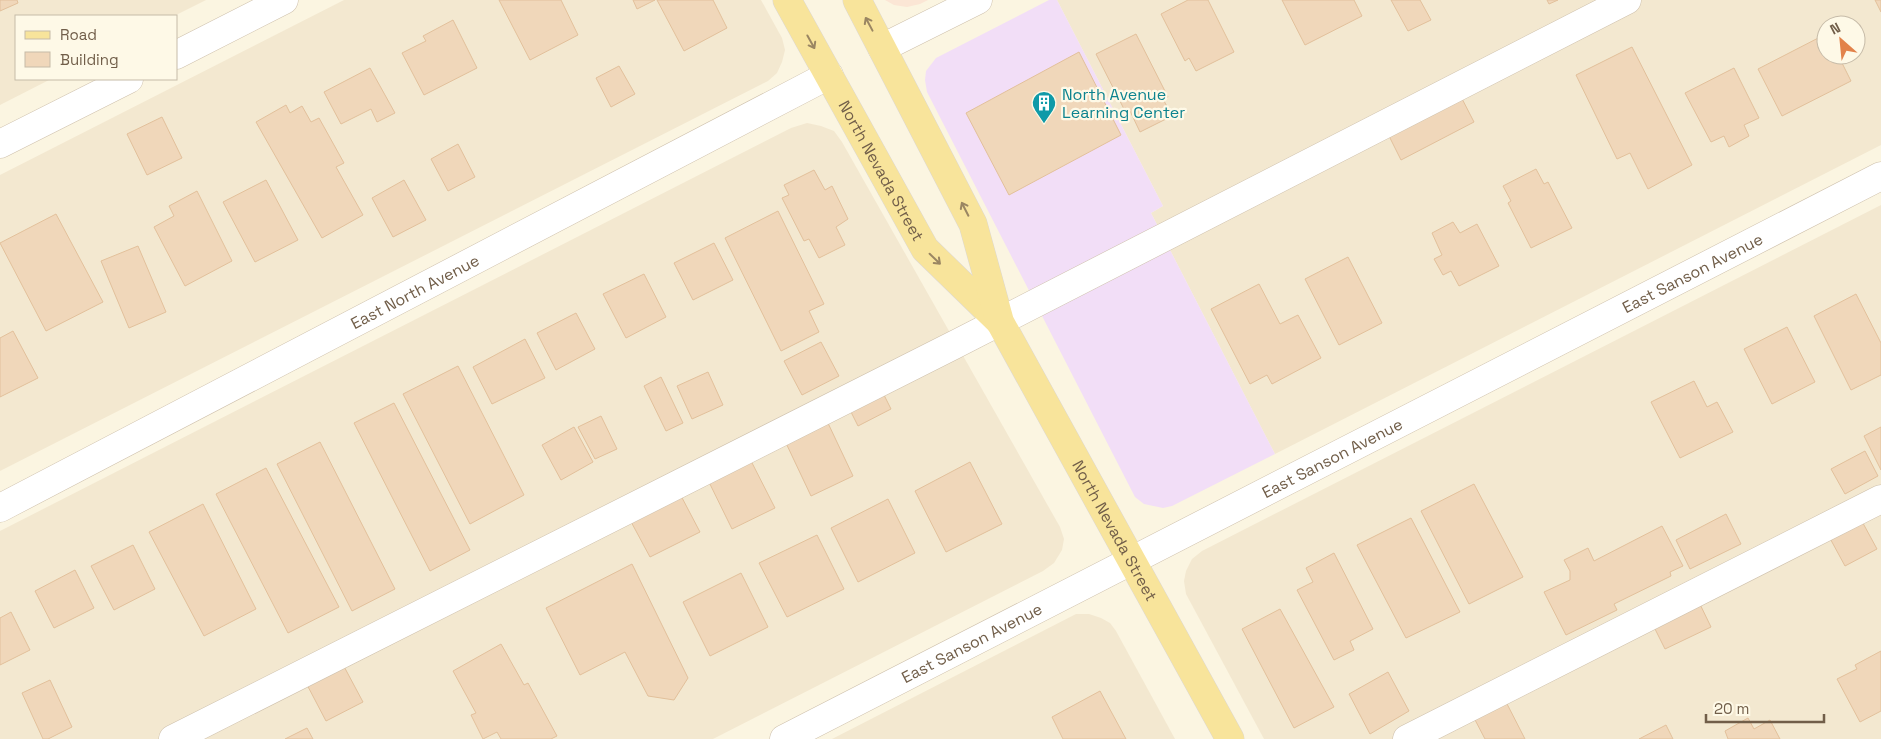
<svg xmlns="http://www.w3.org/2000/svg" width="1881" height="739" font-family="'Space Grotesk',sans-serif">
<rect width="100%" height="100%" fill="#fbf5e1"/>
<g fill="#f3e8d0" fill-rule="evenodd">
<path d="M0,0H206L174,16H16V79H51L0,105Z"/>
<path d="M344,0H761L782,38L785,50L782,62L777,73L768,81L0,471V175Z"/>
<path d="M1057,0H1881V145L1275,454L1151,213L1163,206ZM1826,25H1856V55H1826Z"/>
<path d="M807,123L821,126L834,131L842,142L1060,527L1064,539L1062,550L1054,563L1043,571L713,739H0V531L791,128Z"/>
<path d="M1881,205V739H1264L1186,594L1184,581L1186,571L1192,559L1202,551Z"/>
<path d="M1076,614H1089L1101,618L1110,623L1116,631L1175,739H832Z"/>
</g>
<path fill="#fbe6d5" d="M885,0H928L920,4L907,7L894,5Z"/>
<path fill="#f2def7" d="M1049,0H1057L1163,206L1151,213L1275,454L1172,506L1163,508L1144,504L1135,497L927,92L925,80L926,71L936,58Z"/>
<g fill="#f0d7ba" stroke="#e2c09b">
<path d="M0,0H17L18,3L0,11Z"/>
<path d="M499,0H561L578,35L530,60Z"/>
<path d="M633,0H655L637,9Z"/>
<path d="M657,0H713L727,28L684,51Z"/>
<path d="M1188,0H1208L1234,52L1196,71L1189,58L1185,61L1161,14Z"/>
<path d="M1282,0H1354L1362,16L1305,45Z"/>
<path d="M1391,0H1420L1431,20L1408,31Z"/>
<path d="M1547,0H1558L1549,4Z"/>
<path d="M1875,0H1881V12Z"/>
<path d="M453,20L477,68L424,95L402,53L426,41L423,36Z"/>
<path d="M1136,34L1168,97L1163,99L1172,116L1140,132L1130,111L1126,113L1096,54Z"/>
<path d="M1826,34V55H1838L1851,81L1782,116L1758,69Z"/>
<path d="M1632,47L1692,165L1648,189L1630,153L1617,159L1576,75Z"/>
<path d="M1079,52L1121,135L1009,195L966,113Z"/>
<path d="M619,66L635,94L611,107L596,78Z"/>
<path d="M370,68L395,113L377,122L371,109L341,124L324,92Z"/>
<path d="M1734,68L1759,118L1744,125L1749,136L1729,147L1724,136L1711,142L1685,93Z"/>
<path d="M1457,89L1474,122L1401,160L1388,134Z"/>
<path d="M286,105L290,113L302,106L311,122L319,118L344,163L336,167L363,215L322,238L256,122Z"/>
<path d="M162,117L182,158L147,175L127,134Z"/>
<path d="M458,144L475,177L448,191L431,159Z"/>
<path d="M1536,169L1544,184L1548,182L1572,228L1531,248L1508,203L1511,201L1503,186Z"/>
<path d="M814,170L825,190L832,186L848,219L836,227L845,245L819,258L809,239L804,241L782,198L789,195L784,185Z"/>
<path d="M266,180L298,240L255,262L223,202Z"/>
<path d="M404,180L426,220L393,237L372,198Z"/>
<path d="M197,191L232,261L185,286L154,227L174,216L169,206Z"/>
<path d="M778,211L824,304L809,311L819,332L781,351L725,238Z"/>
<path d="M56,214L103,302L46,331L0,243Z"/>
<path d="M1453,222L1460,233L1477,224L1499,266L1459,286L1451,271L1443,275L1434,259L1442,255L1432,233Z"/>
<path d="M714,243L733,280L693,300L674,263Z"/>
<path d="M138,246L166,312L129,328L101,261Z"/>
<path d="M1348,257L1382,323L1339,345L1305,279Z"/>
<path d="M644,274L666,317L626,338L603,294Z"/>
<path d="M1259,284L1280,324L1298,315L1321,358L1272,384L1267,375L1250,384L1211,309Z"/>
<path d="M1856,294L1881,343V375L1851,390L1814,316Z"/>
<path d="M576,313L595,349L556,370L537,333Z"/>
<path d="M1787,327L1815,382L1772,404L1744,349Z"/>
<path d="M13,331L38,378L0,397V338Z"/>
<path d="M525,339L545,378L492,404L473,367Z"/>
<path d="M821,342L839,376L802,395L784,361Z"/>
<path d="M458,366L524,495L470,524L403,394Z"/>
<path d="M708,372L723,405L692,419L677,386Z"/>
<path d="M661,377L683,423L666,431L644,386Z"/>
<path d="M1694,381L1707,407L1717,402L1733,432L1680,458L1651,402Z"/>
<path d="M878,383L891,409L858,426L845,400Z"/>
<path d="M394,403L470,550L430,571L354,423Z"/>
<path d="M601,416L617,449L595,459L578,427Z"/>
<path d="M827,421L853,476L811,496L785,441Z"/>
<path d="M574,427L593,462L561,480L542,445Z"/>
<path d="M1881,427V470L1864,436Z"/>
<path d="M320,442L395,589L352,611L277,464Z"/>
<path d="M1865,451L1878,476L1845,494L1831,469Z"/>
<path d="M748,455L775,508L732,529L706,476Z"/>
<path d="M970,462L1002,524L946,552L915,491Z"/>
<path d="M266,468L339,607L288,633L216,494Z"/>
<path d="M1474,484L1523,577L1469,604L1421,511Z"/>
<path d="M679,492L700,532L650,557L629,518Z"/>
<path d="M888,499L915,553L858,582L831,528Z"/>
<path d="M203,504L256,609L204,636L149,532Z"/>
<path d="M1726,514L1741,544L1690,569L1676,540Z"/>
<path d="M1858,514L1877,549L1845,566L1826,531Z"/>
<path d="M1411,518L1460,612L1406,638L1357,545Z"/>
<path d="M1662,526L1683,566L1670,572L1671,576L1614,604L1617,610L1566,635L1544,592L1570,580V571L1564,560L1588,548L1594,561Z"/>
<path d="M817,535L844,589L787,617L759,563Z"/>
<path d="M133,545L155,589L114,610L91,566Z"/>
<path d="M1334,553L1373,629L1350,641L1354,650L1334,660L1297,590L1313,582L1306,568Z"/>
<path d="M632,564L688,678L674,700L648,696L625,652L580,675L546,608Z"/>
<path d="M75,570L94,608L54,628L35,591Z"/>
<path d="M741,573L768,627L710,656L683,602Z"/>
<path d="M1696,596L1711,627L1665,649L1650,619Z"/>
<path d="M1280,609L1334,707L1294,728L1242,629Z"/>
<path d="M11,612L30,650L0,665V618Z"/>
<path d="M501,644L524,685L528,683L557,736L551,739H501L497,732L483,739L471,715L476,713L453,671Z"/>
<path d="M1881,651V711L1860,722L1837,679L1857,669L1855,665Z"/>
<path d="M340,659L363,702L326,721L304,679Z"/>
<path d="M1388,672L1409,711L1370,734L1349,694Z"/>
<path d="M50,680L72,727L48,739H43L22,693Z"/>
<path d="M1100,691L1126,739H1063L1052,717Z"/>
<path d="M1505,700L1525,739H1485L1473,716Z"/>
<path d="M1748,718L1754,729L1770,720L1780,739H1728L1725,731Z"/>
<path d="M1666,725L1673,739H1639Z"/>
<path d="M307,728L313,739H285Z"/>
</g>
<g fill="none" stroke-linecap="round" stroke-linejoin="round">
<g stroke="#cec0ac" stroke-width="29">
<g id="minor">
<path d="M882,48L978,0"/>
<path d="M176,55L284,0"/>
<path d="M0,144L129,79"/>
<path id="s1" d="M0,508L829,75"/>
<path d="M173,739L954,345L1627,0"/>
<path id="s2" d="M784,739L1881,176"/>
<path d="M1407,739L1881,499"/>
</g>
</g>
<g stroke="#ddd8d3" stroke-width="29">
<g id="major">
<path id="s3" d="M787,0L925,249L999,321"/>
<path id="s4" d="M857,0L973,224L1000,322L1230,739"/>
</g>
</g>
<use href="#minor" stroke="#fff" stroke-width="28"/>
<use href="#major" stroke="#f8e49b" stroke-width="28"/>
</g>
<defs><path id="oneway-shaft" d="M-6 0H5M1.5-3L5.5 0L1.5 3" fill="none" stroke-width="1.6" stroke-linecap="round" stroke-linejoin="round" transform="scale(1.25)"/></defs>
<g stroke="#9a8662">
<use href="#oneway-shaft" transform="translate(869 24) rotate(-118)"/>
<use href="#oneway-shaft" transform="translate(811 42) rotate(61)"/>
<use href="#oneway-shaft" transform="translate(965 209) rotate(-117)"/>
<use href="#oneway-shaft" transform="translate(935 259) rotate(44)"/>
</g>
<defs>
<g id="building-pin" transform="scale(1.25)"><path d="M0 17L-7.5 6A9.5 9.5 0 1 1 7.5 6Z" fill="#0f9aa8" stroke="#fef9e7"/><path d="M-4-6H4V6H1V3H-1V6H-4ZM-2.5-4.3h1.7v1.8h-1.7ZM.8-4.3h1.7v1.8H.8ZM-2.5-1h1.7V.8h-1.7ZM.8-1h1.7V.8H.8Z" fill="#fff"/></g>
</defs>
<g fill-rule="evenodd">
<use href="#building-pin" x="1044" y="103"/>
</g>
<g text-anchor="middle" stroke-width="4.5" stroke-linejoin="round" paint-order="stroke">
<g font-size="16" fill="#0d838f" stroke="#fef9e7" text-anchor="start">
<text x="1062" y="100">North Avenue<tspan x="1062" dy="18">Learning Center</tspan></text>
</g>
<g font-size="16" fill="#715e49" stroke="#fef9e7">
<text dy="6" stroke="none"><textPath href="#s3" startOffset="195">North Nevada Street</textPath></text>
<text dy="6" stroke="none"><textPath href="#s2" startOffset="1021">East Sanson Avenue</textPath></text>
<text dy="6" stroke="none"><textPath href="#s1" startOffset="468">East North Avenue</textPath></text>
<text dy="6" stroke="none"><textPath href="#s2" startOffset="616">East Sanson Avenue</textPath></text>
<text dy="6" stroke="none"><textPath href="#s4" startOffset="592">North Nevada Street</textPath></text>
<text dy="6" stroke="none"><textPath href="#s2" startOffset="211">East Sanson Avenue</textPath></text>
</g>
</g>
<rect x="15" y="15" width="162" height="65" fill="#fef9e7" stroke="#c6bba8"/>
<rect x="25" y="31" width="25" height="8" fill="#f8e49b" stroke="#c6bba8"/>
<text x="60" y="40" font-size="15" fill="#715e49">Road</text>
<rect x="25" y="52" width="25" height="15" fill="#f0d7ba" stroke="#c6bba8"/>
<text x="60" y="65" font-size="15" fill="#715e49">Building</text>
<g transform="translate(1841 40) rotate(333)"><circle r="24" fill="#fef9e7" stroke="#c6bba8"/>
<path d="M0-4L9 19L0 12L-9 19Z" fill="#e2824a"/>
<text y="-8" font-size="14" font-weight="bold" text-anchor="middle" fill="#715e49">N</text>
</g>
<path d="M1706 714v8h118v-8" fill="none" stroke="#715e49" stroke-width="2.5"/>
<text x="1714" y="714" font-size="15" fill="#715e49" stroke="#fef9e7" stroke-width="4" paint-order="stroke">20 m</text>
</svg>
